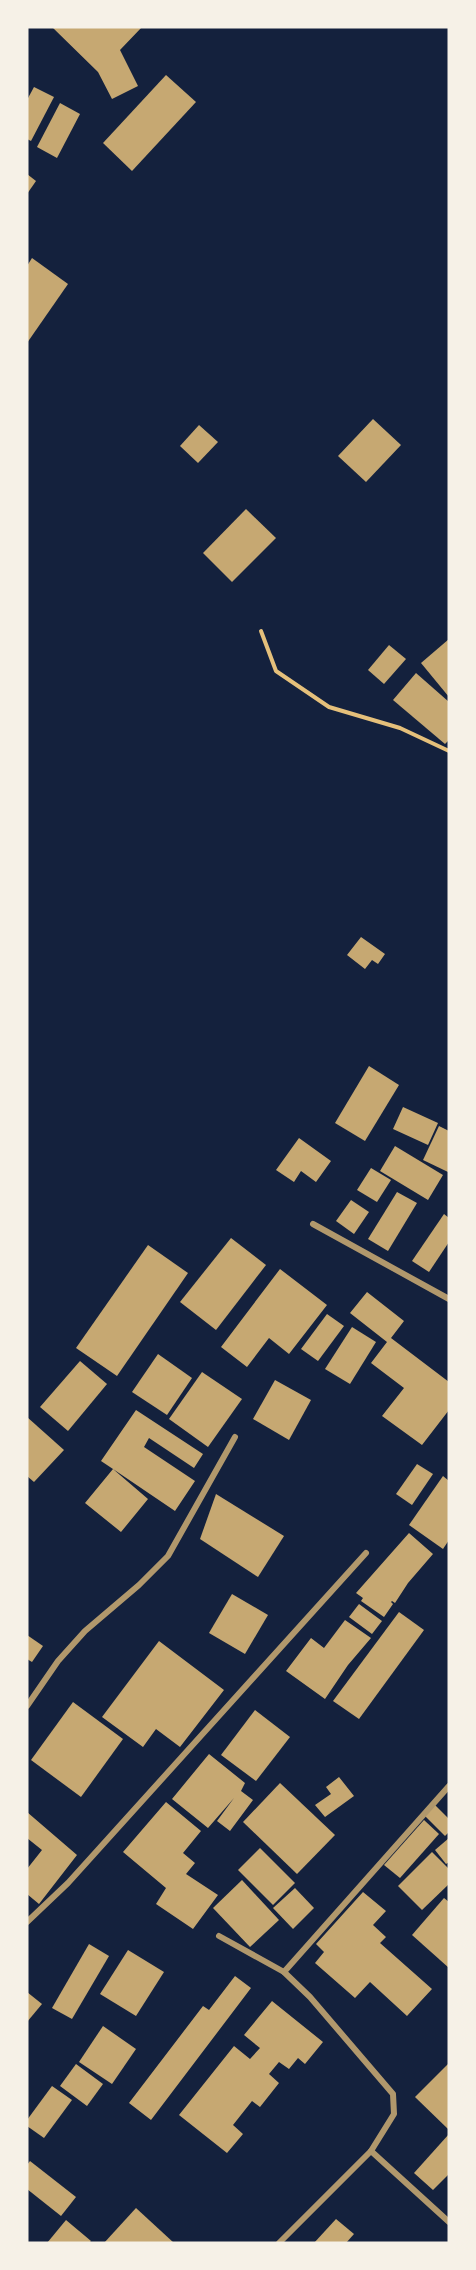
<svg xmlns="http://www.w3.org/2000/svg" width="476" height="2270" font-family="Helvetica,sans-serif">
<rect width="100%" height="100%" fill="#14213d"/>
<g fill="#c6a872">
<path d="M52,27H142L120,50L138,86L112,99L98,72Z"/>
<path d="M166,75L196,102L132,171L103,143Z"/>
<path d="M34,87L54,97L31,141L27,139V100Z"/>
<path d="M60,103L80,114L57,158L37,147Z"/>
<path d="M27,174L36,181L27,194Z"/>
<path d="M32,258L68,284L27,343V266Z"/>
<path d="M373,419L401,445L366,482L338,456Z"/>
<path d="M199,425L218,442L198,463L180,446Z"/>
<path d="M246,509L276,538L232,582L203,553Z"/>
<path d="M449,639V697L421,663Z"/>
<path d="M389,645L406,659L384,684L368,670Z"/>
<path d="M416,673L449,702V740L445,744L393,700Z"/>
<path d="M361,937L385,954L378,964L372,960L365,969L347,955Z"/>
<path d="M369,1066L399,1085L365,1141L335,1123Z"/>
<path d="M403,1107L438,1123L428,1145L393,1129Z"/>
<path d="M439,1126L449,1131L448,1172L423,1160Z"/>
<path d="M299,1138L331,1161L316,1182L301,1171L294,1182L276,1170Z"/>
<path d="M395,1146L443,1175L428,1200L380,1171Z"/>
<path d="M371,1168L391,1180L377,1202L357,1190Z"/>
<path d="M397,1192L417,1203L388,1251L368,1239Z"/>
<path d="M351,1200L369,1212L354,1234L336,1221Z"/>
<path d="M444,1214L449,1218V1242L429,1272L412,1261Z"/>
<path d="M231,1238L266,1265L216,1330L180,1302Z"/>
<path d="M148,1245L188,1273L117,1376L76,1348Z"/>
<path d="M280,1269L327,1305L289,1354L269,1338L247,1367L221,1347Z"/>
<path d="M367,1292L404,1321L391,1338L449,1382V1410L422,1445L382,1416L404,1388L371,1363L387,1342L350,1313Z"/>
<path d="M327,1314L344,1326L318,1361L301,1349Z"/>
<path d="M352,1327L376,1342L350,1384L325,1369Z"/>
<path d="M158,1354L192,1378L167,1415L132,1392Z"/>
<path d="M80,1361L107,1384L68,1431L40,1407Z"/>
<path d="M202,1372L242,1399L208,1447L169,1419Z"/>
<path d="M275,1380L311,1400L289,1440L253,1419Z"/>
<path d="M136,1410L203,1454L194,1468L149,1438L144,1447L195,1481L175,1511L113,1469L148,1499L121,1532L85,1503L113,1469L101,1461Z"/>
<path d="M27,1417L64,1450L34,1482L27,1476Z"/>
<path d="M417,1464L433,1474L412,1505L396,1494Z"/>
<path d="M443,1476L449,1481V1540L443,1549L409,1525Z"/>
<path d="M216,1494L284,1536L258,1577L200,1539Z"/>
<path d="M409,1533L433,1554L408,1583L395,1603L392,1601L391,1602L393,1604L384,1617L361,1601L363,1598L356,1593Z"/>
<path d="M232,1594L268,1615L245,1654L209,1633Z"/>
<path d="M359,1604L382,1621L372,1634L349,1617Z"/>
<path d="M399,1612L424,1630L359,1719L333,1701Z"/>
<path d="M345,1620L371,1638L348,1665L325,1699L286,1671L311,1638L324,1648Z"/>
<path d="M27,1635L43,1646L32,1662L27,1659Z"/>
<path d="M159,1641L224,1690L180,1747L156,1729L143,1747L102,1717Z"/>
<path d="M73,1702L123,1739L81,1797L31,1760Z"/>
<path d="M255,1710L290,1737L256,1781L221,1755Z"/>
<path d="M209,1754L245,1783L241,1791L253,1800L230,1831L217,1821L234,1798L208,1828L172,1799Z"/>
<path d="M339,1777L354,1796L325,1817L315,1805L331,1794L326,1787Z"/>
<path d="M280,1783L335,1835L297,1874L243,1822Z"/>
<path d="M166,1802L201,1831L183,1853L195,1863L186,1874L218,1895L193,1929L156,1904L166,1888L123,1852Z"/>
<path d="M435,1805L449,1819V1832L445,1836L425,1816Z"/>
<path d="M27,1812L77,1855L39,1904L27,1894V1869L42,1850L27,1838Z"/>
<path d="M424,1820L439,1834L400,1878L384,1865Z"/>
<path d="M449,1838V1862L446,1864L435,1850Z"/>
<path d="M260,1848L295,1883L273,1905L238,1870Z"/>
<path d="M432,1852L449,1869V1884L422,1910L398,1886Z"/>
<path d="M242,1880L279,1920L250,1947L213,1908Z"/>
<path d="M295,1888L314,1908L293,1929L273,1908Z"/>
<path d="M363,1892L386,1911L373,1925L386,1937L380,1943L432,1989L407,2016L370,1982L355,1998L315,1963L324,1952L316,1944Z"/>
<path d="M444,1898L449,1902V1968L412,1935Z"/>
<path d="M89,1944L109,1956L72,2019L52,2008Z"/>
<path d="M128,1950L164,1972L136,2016L100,1994Z"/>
<path d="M235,1976L251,1988L151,2120L129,2103L203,2006L209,2010Z"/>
<path d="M27,1992L42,2004L27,2022Z"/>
<path d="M272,2001L323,2042L305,2064L298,2058L289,2069L279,2062L269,2074L279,2083L260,2107L252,2101L233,2125L243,2134L227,2153L179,2115L234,2046L250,2059L260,2048L244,2035Z"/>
<path d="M103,2026L136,2049L112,2084L79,2062Z"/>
<path d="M449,2063V2130L415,2097Z"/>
<path d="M76,2064L103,2084L87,2106L60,2086Z"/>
<path d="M52,2086L72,2100L44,2138L27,2126V2120Z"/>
<path d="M449,2134V2174L433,2190L414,2173Z"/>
<path d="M30,2161L76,2197L61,2216L27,2189V2165Z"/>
<path d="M136,2208L174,2243H104Z"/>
<path d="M336,2219L354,2234L346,2243H314Z"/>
<path d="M66,2220L91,2241L89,2243H47Z"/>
</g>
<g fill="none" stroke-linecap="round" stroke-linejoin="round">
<path stroke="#e5c07b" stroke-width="4" d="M261,631L276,671L329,707L400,728L449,751"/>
<g stroke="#b1986c" stroke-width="6">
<path d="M313,1224L449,1299"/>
<path d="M27,1706L58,1661L85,1631L139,1585L168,1556L235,1437"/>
<path d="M27,1922L68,1883L366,1553"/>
<path d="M219,1936L284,1972"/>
<path d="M371,2151L449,2222"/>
<path d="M279,2243L371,2151L394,2114L393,2094L310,1997L284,1972L449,1786"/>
</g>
</g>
<rect width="476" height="2270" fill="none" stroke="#f6f1e7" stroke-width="57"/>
</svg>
